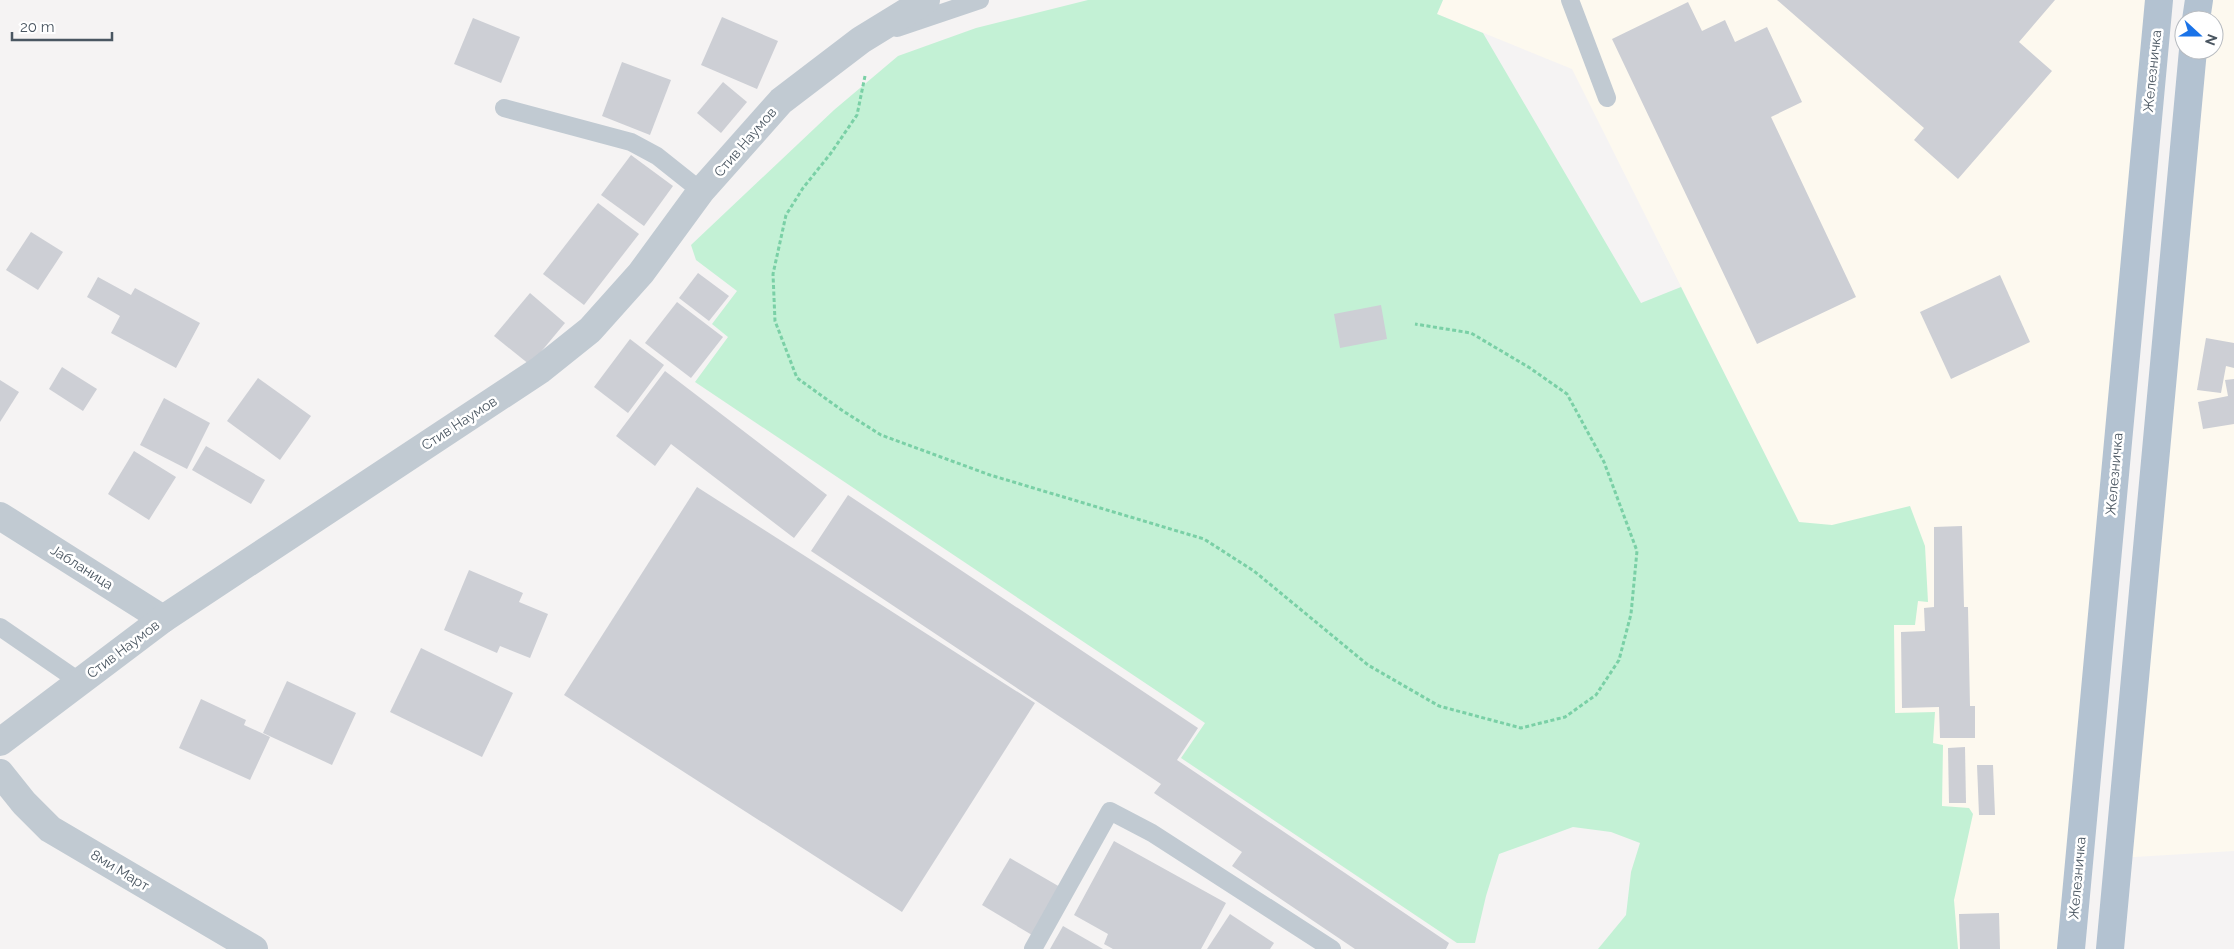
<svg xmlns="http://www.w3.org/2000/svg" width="2234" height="949" font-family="Raleway,sans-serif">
<rect width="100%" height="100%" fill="#f5f3f3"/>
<g fill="#fdf9ef">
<path d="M1443,0H2159L2071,949H1932L1799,522L1572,69L1437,14Z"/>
<path d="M2199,0H2234V851L2118,858L2193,50H2214V20H2196Z"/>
</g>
<path fill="#c3f1d5" d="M1088,0H1443L1437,14L1483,33L1641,303L1681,287L1799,522L1832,525L1910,506L1925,546L1928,602L1918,601L1915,625H1894L1895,713L1935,712L1933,743L1943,745L1942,806L1969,808L1973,814L1954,900L1958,949H1598L1626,915L1631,872L1640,843L1611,832L1573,827L1499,854L1486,896L1475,943H1457L1181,758L1205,723L695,382L728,337L712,324L737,291L696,260L691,245L834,110L898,56L976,28Z"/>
<g fill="#cdcfd5">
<path d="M1777,0H2055L2019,42L2052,71L1958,179L1914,140L1924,128Z"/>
<path d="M1688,2L1702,31L1725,20L1735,42L1767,27L1802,102L1771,117L1856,297L1757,344L1612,39Z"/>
<path d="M722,17L778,41L757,89L701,65Z"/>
<path d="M473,18L520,37L501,83L454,64Z"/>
<path d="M622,62L671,80L650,135L602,116Z"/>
<path d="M723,82L747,102L721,133L697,113Z"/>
<path d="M631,155L673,186L644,226L601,195Z"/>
<path d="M598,203L639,234L584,305L543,274Z"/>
<path d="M31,232L63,252L38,290L6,270Z"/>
<path d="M698,273L729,296L709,321L679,298Z"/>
<path d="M2000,275L2030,342L1951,379L1920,312Z"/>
<path d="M98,277L131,295L135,288L200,323L176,368L111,333L120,316L87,297Z"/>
<path d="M530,293L565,323L530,365L494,336Z"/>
<path d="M677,302L723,337L691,378L645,343Z"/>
<path d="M1381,305L1387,339L1340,348L1334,314Z"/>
<path d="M2206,338L2234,343V368L2226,366L2221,393L2197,390Z"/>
<path d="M630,339L664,365L628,413L594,387Z"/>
<path d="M62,367L97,389L83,411L49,389Z"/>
<path d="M665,371L827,495L794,538L671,444L655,466L616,436Z"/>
<path d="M258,378L311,416L280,460L227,421Z"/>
<path d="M2234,379V424L2203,429L2198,402L2228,396L2225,380Z"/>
<path d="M0,380L19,392L0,422Z"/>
<path d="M164,398L210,423L187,469L140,445Z"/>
<path d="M206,446L265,480L251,504L192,470Z"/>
<path d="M134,451L176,477L149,520L108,494Z"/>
<path d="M697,487L1035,703L902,912L564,695Z"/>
<path d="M848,495L1198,728L1177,760L1449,943L1446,949H1355L1232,866L1242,852L1154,793L1161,784L811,551Z"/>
<path d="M1962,526L1964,607H1968L1970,706H1975V738H1940L1939,707L1902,708L1901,632L1925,631L1924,608L1934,607V527Z"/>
<path d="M469,570L523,593L519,602L548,614L530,658L500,646L497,653L444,630Z"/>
<path d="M421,648L513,693L482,757L390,712Z"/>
<path d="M287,681L356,713L332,765L263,733Z"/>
<path d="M201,699L246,720L244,725L270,737L250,780L179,748Z"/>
<path d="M1965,747L1966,803H1949L1948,748Z"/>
<path d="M1977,765H1993L1995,815H1979Z"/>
<path d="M1114,841L1226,903L1201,949H1113L1104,944L1108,934L1074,915Z"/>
<path d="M1010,858L1060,887L1032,935L982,905Z"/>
<path d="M1999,913L2000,949H1960L1959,914Z"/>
<path d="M1230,914L1274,943L1270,949H1207Z"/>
<path d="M1063,926L1103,949H1050Z"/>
</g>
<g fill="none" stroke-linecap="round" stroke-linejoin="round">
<path stroke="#7ad0a6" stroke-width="3" stroke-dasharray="4 2.5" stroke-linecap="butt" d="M865,76L857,115L831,153L803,188L786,215L773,274L775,321L797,378L843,411L881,435L990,475L1204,539L1254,571L1368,665L1439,706L1521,728L1565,717L1596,695L1619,660L1631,614L1637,551L1604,462L1567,394L1530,368L1471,333L1415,324"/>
<g stroke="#c1cad2" stroke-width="18">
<path d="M1570,0L1607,98"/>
<path d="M897,28L980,0"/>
<path d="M504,108L631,142L657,156L701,191"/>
<path d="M0,627L80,682"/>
<path d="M1033,949L1110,811L1152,833L1332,949"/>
</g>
<g stroke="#c1cad2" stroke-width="28">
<path d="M0,516L163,619"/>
<path d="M0,742L163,619L540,370L590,330L641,273L701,191L781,101L861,40L926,0"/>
<path d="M0,773L24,803L50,829L254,949"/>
</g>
<g stroke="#b3c2d1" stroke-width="28">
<path d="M2196,20L2199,0"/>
<path d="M2071,949L2159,0"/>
<path d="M2110,949L2193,50"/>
</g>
</g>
<g text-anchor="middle" stroke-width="5" stroke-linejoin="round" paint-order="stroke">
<g font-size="14" fill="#4a5661" stroke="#fff">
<text transform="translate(2152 71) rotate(-84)" y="5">Железничка</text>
<text transform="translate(745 142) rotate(-49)" y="5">Стив Наумов</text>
<text transform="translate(459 423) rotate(-33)" y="5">Стив Наумов</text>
<text transform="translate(2114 474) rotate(-85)" y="5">Железничка</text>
<text transform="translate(82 567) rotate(32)" y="5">Јабланица</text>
<text transform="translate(123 649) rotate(-37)" y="5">Стив Наумов</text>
<text transform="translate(120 870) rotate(31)" y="5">8ми Март</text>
<text transform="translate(2077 878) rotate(-85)" y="5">Железничка</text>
</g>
</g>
<g transform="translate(2199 35) rotate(111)"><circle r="24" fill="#ffffff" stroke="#b7bbc0"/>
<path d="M0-4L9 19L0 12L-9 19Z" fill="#1a73e8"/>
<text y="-8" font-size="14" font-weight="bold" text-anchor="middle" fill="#4a5661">N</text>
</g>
<path d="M12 32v8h100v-8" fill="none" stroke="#4a5661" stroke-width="2.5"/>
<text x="20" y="32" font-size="15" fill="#4a5661" stroke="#ffffff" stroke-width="4" paint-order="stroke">20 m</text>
</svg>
